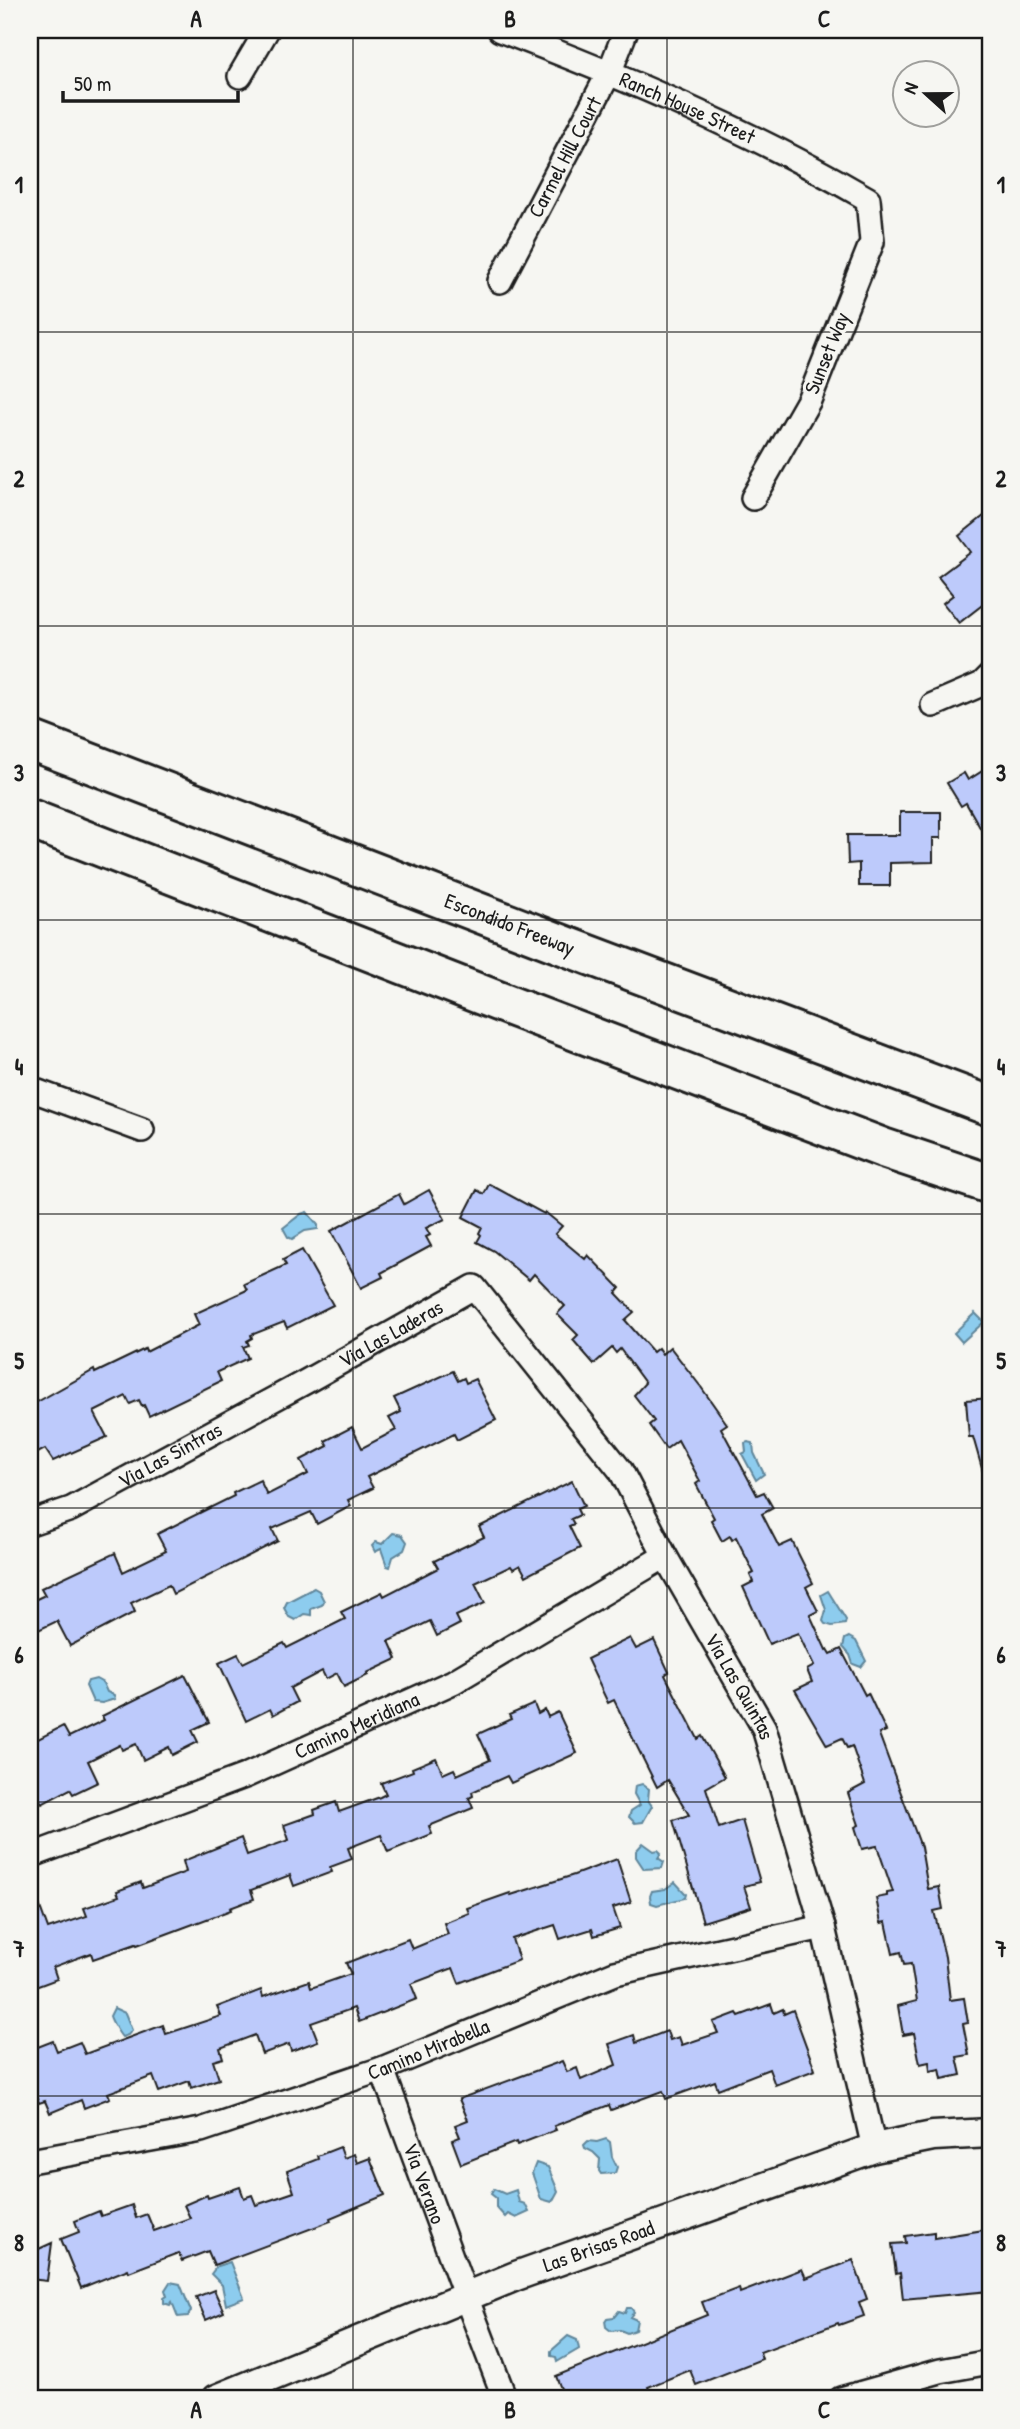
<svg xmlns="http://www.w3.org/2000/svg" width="1020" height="2429" font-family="'Patrick Hand',sans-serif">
<rect width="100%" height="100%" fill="#f6f6f2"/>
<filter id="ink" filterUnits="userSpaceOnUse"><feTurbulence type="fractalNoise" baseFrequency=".0143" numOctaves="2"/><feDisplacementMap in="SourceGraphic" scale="14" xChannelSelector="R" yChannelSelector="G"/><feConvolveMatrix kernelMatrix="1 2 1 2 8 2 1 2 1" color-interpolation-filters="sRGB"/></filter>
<g filter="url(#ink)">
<g fill="#8dccee" stroke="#60869a" stroke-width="2">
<path d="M307,1212L318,1225V1229L305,1231L292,1239L288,1237L283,1228L301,1214Z"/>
<path d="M975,1313L984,1322L962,1342L954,1333Z"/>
<path d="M748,1442L753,1443L754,1453L764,1474L756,1480L742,1454L746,1452L745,1443Z"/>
<path d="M393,1533L402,1535L407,1542L404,1550L393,1557L390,1567L387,1566L381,1549L375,1552L372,1546L376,1542L382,1544Z"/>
<path d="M314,1588L319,1591L324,1601L322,1605L311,1609V1615L304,1614L295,1620L289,1617L284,1608L287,1602Z"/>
<path d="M828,1591L846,1620L845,1624L832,1626L825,1624L823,1621L826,1610L821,1595Z"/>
<path d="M849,1637L856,1641L866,1661L861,1667L853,1664L850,1655L843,1647L845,1639Z"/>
<path d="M96,1679L103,1683L107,1692L114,1695L115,1699L102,1703L93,1702L86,1686L88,1681Z"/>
<path d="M642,1784L649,1789L648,1800L652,1806L643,1822L635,1823L629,1817L631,1811L640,1805L634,1794L635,1786Z"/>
<path d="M643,1843L654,1851L658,1850L661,1853L658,1858L664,1862L662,1868L644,1869L636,1857V1851Z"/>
<path d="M675,1882L686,1894L685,1898L657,1905L651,1903L650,1896L652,1891L665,1889Z"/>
<path d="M114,2008L125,2013L132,2030L128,2035L122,2037C119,2034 111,2020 110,2016Z"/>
<path d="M606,2139L610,2142L612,2157L617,2167L615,2173L601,2174L599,2171L600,2159L593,2152L585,2148L584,2145L588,2141L597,2142Z"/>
<path d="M536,2163L548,2167L558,2191L552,2202L541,2199L532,2173Z"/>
<path d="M494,2189L505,2194L516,2190L519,2202L525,2204L529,2212L516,2218L508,2214L505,2217L496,2207V2198L491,2194Z"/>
<path d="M230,2262L244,2298L226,2305L222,2285L211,2274L217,2266Z"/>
<path d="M170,2282L180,2284L191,2311L188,2316L178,2317L172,2302L170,2305L164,2303V2298L167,2296L165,2290Z"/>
<path d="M627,2308H631L634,2312L630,2317L637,2320L635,2330L627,2333L620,2330L611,2331L606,2327L605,2321L607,2318L614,2317L619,2311L625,2313Z"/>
<path d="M568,2336L577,2340L579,2349L557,2362L556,2357L551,2356V2351Z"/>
</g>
<g fill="#bdcafb" stroke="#1c1c1c" stroke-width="2">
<path d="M990,511V599L959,623L943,603L953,595L938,577L971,552L959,536Z"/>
<path d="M984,770L990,781V845L966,803L961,806L947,783L964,773L968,780Z"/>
<path d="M900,812H941V838H933V862L890,863V886H859V863L848,864L847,835H900Z"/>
<path d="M489,1184L544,1214L545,1212L562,1226L555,1234L585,1259L588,1255L620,1288L616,1293L634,1312L625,1320L653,1352L658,1348L662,1354L670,1347L701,1387L727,1424L721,1428L757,1495L764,1492L773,1508L762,1514L779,1547L792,1541L813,1583L806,1587L818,1611L810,1615L826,1650L828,1649L831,1654L841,1649L865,1695L868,1693L886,1731L879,1734L921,1847L928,1889L939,1887L943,1909L934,1911L945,1957L950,2000L964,1998L968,2023L963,2024L969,2055L957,2057L961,2075L942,2079L940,2069L930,2071L929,2062L920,2064L914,2033L903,2035L898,2006L917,2001L911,1964L904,1965L901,1952L893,1954L886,1922L881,1923L876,1898L887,1896V1893L893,1892L877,1846L862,1849L855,1827L859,1825L848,1793L865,1784L852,1746L847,1748L842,1738L827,1745L795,1690L812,1682L807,1670L814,1666L798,1633L769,1644L743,1587L753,1582L750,1575L754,1573L736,1537L732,1540L730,1536L722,1541L711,1520L714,1518L696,1484L700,1481L678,1440L666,1449L649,1425L654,1421L634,1395L645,1383L620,1349L616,1353L612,1348L594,1364L573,1340L578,1335L557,1314L565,1306L534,1274L529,1280L494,1251L477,1242L481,1235L479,1233L482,1227L463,1217L477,1190L484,1194Z"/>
<path d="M429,1190L445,1219L426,1228L430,1235L426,1237L431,1246L381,1273L383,1277L361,1288L331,1231L399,1194L404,1204Z"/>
<path d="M302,1250L333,1305L287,1328L284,1322L251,1335L252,1338L247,1341L249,1345L243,1347L248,1358L217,1372L221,1381L149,1416L144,1405L142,1406L139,1400L130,1404L126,1396L94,1412L107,1437L53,1461L45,1449L30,1457V1406L94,1370L95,1373L145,1349L146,1352L199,1325L194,1314L247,1290L244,1284L286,1265L283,1260Z"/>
<path d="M453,1371L458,1381L464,1378L466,1383L475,1379L496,1420L457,1440L454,1434L367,1477L373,1488L348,1500L351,1506L317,1524L311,1512L272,1529L278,1541L173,1594L169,1585L131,1603L135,1612L70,1646L57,1621L30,1634V1602L45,1595L41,1588L115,1553L123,1572L166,1551L157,1534L234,1496L233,1493L260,1480L267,1495L308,1474L301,1460L328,1446L325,1441L352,1427L362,1448L396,1430L389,1418L401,1412L394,1398Z"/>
<path d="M990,1398V1478L985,1479L973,1437H969L966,1400Z"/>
<path d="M572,1481L584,1506L577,1509L580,1515L571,1519L574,1524L569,1526L580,1548L526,1576L520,1565L513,1569L511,1566L475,1583L485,1603L456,1616L460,1624L437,1636L430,1621L389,1641L397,1659L367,1673L368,1675L344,1687L337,1673L326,1679L322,1671L290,1688L297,1702L273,1715L270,1709L246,1721L219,1663L238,1654L243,1663L284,1643L287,1648L345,1619L341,1612L382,1592L384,1596L438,1568L434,1561L484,1537L479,1527Z"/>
<path d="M630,1638L636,1649L654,1640L669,1672L665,1675L698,1739L702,1736L725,1777L706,1788L719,1828L742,1820L760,1882L744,1886L751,1907L703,1922L673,1820L689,1815L668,1780L657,1787L614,1700L608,1703L587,1659Z"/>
<path d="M185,1675L209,1722L192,1730L198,1742L172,1755L169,1747L143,1760L136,1744L122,1750L120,1745L88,1761L98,1782L73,1794L70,1789L42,1804L37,1794L30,1797V1743L63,1726L69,1737L104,1720L102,1716Z"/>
<path d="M534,1704L538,1714L545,1710L548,1717L558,1712L577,1753L511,1783L507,1776L472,1792L473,1796L469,1798L473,1808L429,1826L432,1834L388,1852L381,1835L348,1848L352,1859L330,1867L332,1872L294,1886L290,1875L251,1890L254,1899L230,1908L231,1910L137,1945L136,1944L93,1959L91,1953L53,1967L57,1979L30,1989V1886L32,1885L48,1929L87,1916L84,1908L119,1896L117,1891L141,1882L143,1888L186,1872L183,1861L241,1838L247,1855L289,1840L284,1825L315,1814L314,1810L336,1802L339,1812L380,1797L386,1794L381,1783L413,1771L412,1768L436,1758L443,1774L454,1769L457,1775L490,1760L478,1734L511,1719L509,1715Z"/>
<path d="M617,1859L631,1902L613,1908L620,1928L594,1936L592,1929L560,1939L555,1925L512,1939L519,1960L459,1983L453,1968L411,1984L417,1999L359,2022L354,2008L311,2023L318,2041L291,2051L289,2044L262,2054L255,2035L220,2048L223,2058L213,2061L219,2079L191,2088L189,2081L159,2092L153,2076L108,2093L110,2098L84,2108L81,2100L50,2113L45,2101L39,2103L37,2099L30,2102V2050L53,2041L57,2051L80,2042L85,2054L163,2025L166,2034L221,2016L217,2007L261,1990L263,1997L309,1981L311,1988L351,1974L346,1963L408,1939L412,1949L448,1934L444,1923L469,1913L467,1908L510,1893L511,1895L574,1875Z"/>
<path d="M771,2004L774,2013L783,2009L784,2014L793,2010L815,2070L775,2085L769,2069L718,2089L715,2081L666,2099L663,2091L611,2110L609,2105L554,2126L556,2130L517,2145L516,2142L461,2164L452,2140L460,2137L455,2125L468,2120L459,2099L562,2061L567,2072L577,2068L581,2080L616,2065L609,2044L634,2035L636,2043L667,2031L670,2040L679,2037L682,2045L718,2033L713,2022L737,2013L739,2016Z"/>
<path d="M340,2147L344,2158L354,2154L357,2163L370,2158L385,2195L330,2218L331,2221L214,2265L208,2251L182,2261L178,2253L129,2272L128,2269L81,2288L61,2239L79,2232L75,2221L99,2211L101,2216L132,2205L136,2218L147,2214L154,2231L190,2218L184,2205L207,2195L208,2198L240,2187L244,2198L252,2195L256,2205L294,2192L287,2171L318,2159L317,2156Z"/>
<path d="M990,2229V2291L903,2299L900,2273L896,2274L892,2244L906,2243L905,2236L934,2232V2238Z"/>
<path d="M52,2243L47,2281L30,2279V2253Z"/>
<path d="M853,2260L867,2299L859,2302L864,2316L839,2325L838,2323L760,2352L762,2359L696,2385L690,2370L648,2387L653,2399H565L556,2376L707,2315L702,2302L739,2288L740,2293L802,2269L806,2278Z"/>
<path d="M214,2290L224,2312L206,2320L196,2297Z"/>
</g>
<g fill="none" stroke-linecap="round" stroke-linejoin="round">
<g stroke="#1c1c1c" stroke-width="28">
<g id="minor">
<path id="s1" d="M500,30C626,78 751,131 868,199L872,242L809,400L753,498"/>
<path d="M240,76L267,30"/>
<path id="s2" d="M500,281L610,71L626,30"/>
<path d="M933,705L982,684L990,676"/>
<path d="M30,1089L142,1130"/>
<path id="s3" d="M30,1523L71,1509L307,1381L474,1287L621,1471L665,1556L764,1728L823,1927L874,2148"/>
<path id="s4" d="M30,1856L245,1776L453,1682L665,1556"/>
<path id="s5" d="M382,2069L466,2297L505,2399"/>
<path id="s6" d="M30,2161L201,2130L382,2069L615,1973L823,1927"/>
<path d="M841,2399L940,2371L990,2362"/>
</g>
</g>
<g stroke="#1c1c1c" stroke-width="33">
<g id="tertiary">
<path id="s7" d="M217,2399L516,2276L874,2148L933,2136L990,2133"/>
</g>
</g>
<g stroke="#1c1c1c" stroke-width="44">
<g id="motorway">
<path id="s8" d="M30,740L571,948L990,1106"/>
<path d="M30,819L513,1007L883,1148L990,1184"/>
</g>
</g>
<use href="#minor" stroke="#f6f6f2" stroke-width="23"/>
<use href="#tertiary" stroke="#f6f6f2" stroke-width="28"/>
<use href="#motorway" stroke="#f6f6f2" stroke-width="38"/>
</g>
</g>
<path fill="none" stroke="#1c1c1c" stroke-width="2" stroke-opacity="0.55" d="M353,30V2399M667,30V2399M30,332H990M30,626H990M30,920H990M30,1214H990M30,1508H990M30,1802H990M30,2096H990"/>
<g text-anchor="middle" stroke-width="6" stroke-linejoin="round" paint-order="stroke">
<g font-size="21" fill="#1c1c1c" stroke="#f6f6f2">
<text dy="7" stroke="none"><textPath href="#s1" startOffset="203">Ranch House Street</textPath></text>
<text dy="7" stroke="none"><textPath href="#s2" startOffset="140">Carmel Hill Court</textPath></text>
<text transform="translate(827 353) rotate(-68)" y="7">Sunset Way</text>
<text dy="7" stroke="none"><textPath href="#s8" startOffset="514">Escondido Freeway</textPath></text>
<text dy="7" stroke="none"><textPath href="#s3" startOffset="408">Via Las Laderas</textPath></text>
<text dy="7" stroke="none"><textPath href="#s3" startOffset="156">Via Las Sintras</textPath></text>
<text dy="7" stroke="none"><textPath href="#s3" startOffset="985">Via Las Quintas</textPath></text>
<text dy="7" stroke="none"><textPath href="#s4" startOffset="352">Camino Meridiana</textPath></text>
<text dy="7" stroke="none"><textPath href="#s6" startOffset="415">Camino Mirabella</textPath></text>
<text dy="7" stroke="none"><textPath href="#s5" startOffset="122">Via Verano</textPath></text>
<text dy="7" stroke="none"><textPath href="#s7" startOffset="411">Las Brisas Road</textPath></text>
</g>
</g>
<rect width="1020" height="2429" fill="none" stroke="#f6f6f2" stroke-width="77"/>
<g transform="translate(926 94) rotate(291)"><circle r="33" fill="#f6f6f2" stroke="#9f9f9c" stroke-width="2"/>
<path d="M0-5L12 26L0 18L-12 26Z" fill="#1c1c1c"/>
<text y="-10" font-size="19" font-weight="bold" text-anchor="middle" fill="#1c1c1c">N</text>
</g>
<path d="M63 91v10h175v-10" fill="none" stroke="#1c1c1c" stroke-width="3.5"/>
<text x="74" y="91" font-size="21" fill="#1c1c1c" stroke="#f6f6f2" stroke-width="5" paint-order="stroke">50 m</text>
<rect x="38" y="38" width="944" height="2352" fill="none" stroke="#1c1c1c" stroke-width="2.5"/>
<g font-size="23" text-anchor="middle" font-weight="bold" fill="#1c1c1c">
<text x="196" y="27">A</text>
<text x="510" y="27">B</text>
<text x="824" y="27">C</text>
<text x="19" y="193">1</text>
<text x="1001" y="193">1</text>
<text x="19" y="487">2</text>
<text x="1001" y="487">2</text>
<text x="19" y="781">3</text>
<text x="1001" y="781">3</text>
<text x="19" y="1075">4</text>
<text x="1001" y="1075">4</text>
<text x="19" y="1369">5</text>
<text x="1001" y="1369">5</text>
<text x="19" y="1663">6</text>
<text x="1001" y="1663">6</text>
<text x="19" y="1957">7</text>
<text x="1001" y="1957">7</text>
<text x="19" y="2251">8</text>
<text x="1001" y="2251">8</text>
<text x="196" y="2418">A</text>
<text x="510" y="2418">B</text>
<text x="824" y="2418">C</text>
</g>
</svg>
